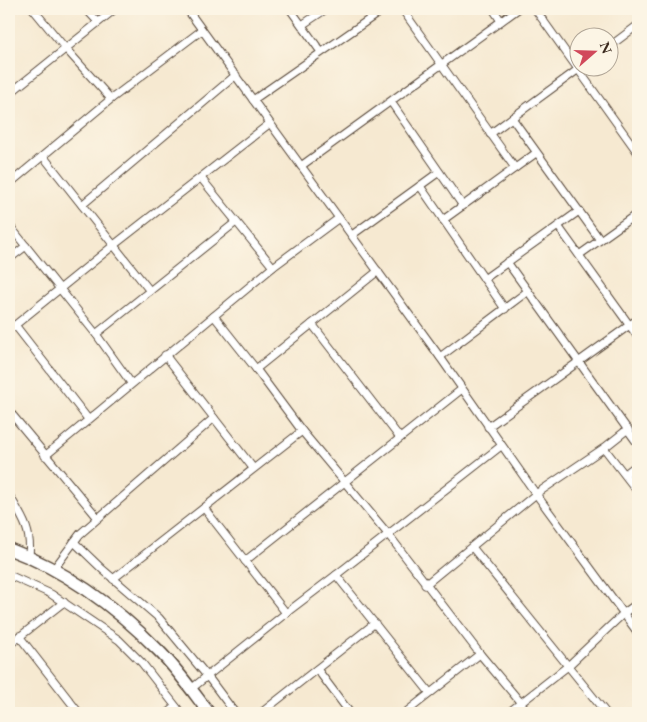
<svg xmlns="http://www.w3.org/2000/svg" width="647" height="722" font-family="'EB Garamond',serif">
<rect width="100%" height="100%" fill="#fcf5e5"/>
<filter id="ink" filterUnits="userSpaceOnUse"><feTurbulence type="fractalNoise" baseFrequency=".02" numOctaves="2"/><feDisplacementMap in="SourceGraphic" scale="10" xChannelSelector="R" yChannelSelector="G"/><feConvolveMatrix kernelMatrix="1 2 1 2 8 2 1 2 1" color-interpolation-filters="sRGB"/></filter>
<filter id="wash" filterUnits="userSpaceOnUse"><feTurbulence type="fractalNoise" baseFrequency=".0096" numOctaves="4" result="noise"/><feDisplacementMap in="SourceGraphic" scale="20" xChannelSelector="R" yChannelSelector="G"/><feGaussianBlur stdDeviation="1.12" result="paint"/><feColorMatrix in="noise" values="0 0 0 0 0 0 0 0 0 0 0 0 0 0 0 0 0 1.4 0 .05"/><feComposite in="paint" operator="in"/></filter>
<g filter="url(#wash)">
<rect width="100%" height="100%" fill="#f6e9d1"/>
</g>
<g filter="url(#ink)">
<g fill="none" stroke-linecap="round" stroke-linejoin="round">
<g stroke="#574739" stroke-width="9">
<g id="street">
<path d="M33,9L66,49L111,99"/>
<path d="M86,9L98,22"/>
<path d="M187,9L440,357L536,494L638,633"/>
<path d="M290,9L321,52"/>
<path d="M402,9L515,168"/>
<path d="M493,9L501,21"/>
<path d="M535,9L638,153"/>
<path d="M302,25L326,9"/>
<path d="M610,46L638,25"/>
<path d="M9,94L115,9"/>
<path d="M253,100L384,9"/>
<path d="M391,102L463,206"/>
<path d="M512,118L600,240"/>
<path d="M490,134L580,68"/>
<path d="M43,156L150,291"/>
<path d="M301,166L518,9"/>
<path d="M201,178L273,267"/>
<path d="M9,184L111,99L202,30"/>
<path d="M420,186L505,309"/>
<path d="M82,205L236,75"/>
<path d="M443,220L536,153"/>
<path d="M9,225L96,334L131,383"/>
<path d="M558,226L638,337"/>
<path d="M352,235L439,172"/>
<path d="M579,255L638,213"/>
<path d="M9,259L26,246"/>
<path d="M507,262L638,444"/>
<path d="M484,279L579,211"/>
<path d="M214,316L256,369L302,431L388,534L480,654L521,703"/>
<path d="M312,324L400,438"/>
<path d="M15,325L88,419"/>
<path d="M9,330L114,245L269,124"/>
<path d="M96,334L236,222"/>
<path d="M165,355L253,468"/>
<path d="M440,357L528,291"/>
<path d="M256,369L378,271"/>
<path d="M9,411L98,518"/>
<path d="M488,427L638,319"/>
<path d="M604,448L638,492"/>
<path d="M45,456L273,267L339,218"/>
<path d="M625,474L638,464"/>
<path d="M9,495C22,517 32,530 29,556"/>
<path d="M204,508L286,613"/>
<path d="M74,542L102,569L159,618L208,677L235,713"/>
<path d="M472,547L606,713"/>
<path d="M245,561L462,389"/>
<path d="M53,570L80,534L214,418"/>
<path d="M9,575L51,594L119,640L142,663L181,713"/>
<path d="M336,575L430,693"/>
<path d="M113,579L302,431"/>
<path d="M425,585L536,494L604,448L628,429"/>
<path d="M19,636L79,713"/>
<path d="M9,645L64,602"/>
<path d="M317,669L350,713"/>
<path d="M191,689L286,613L336,575L501,446"/>
<path d="M168,713L176,707"/>
<path d="M261,713L375,623"/>
<path d="M405,713L480,654"/>
<path d="M508,713L568,666L624,613L638,603"/>
</g>
</g>
<g stroke="#574739" stroke-width="14">
<path id="primary" d="M9,549C65,570 117,608 159,651C178,670 193,692 209,713"/>
</g>
<use href="#street" stroke="#fff" stroke-width="7"/>
<use href="#primary" stroke="#fff" stroke-width="11"/>
</g>
</g>
<rect width="647" height="722" fill="none" stroke="#fcf5e5" stroke-width="30"/>
<g transform="translate(594 52) rotate(70)"><circle r="24" fill="#fcf5e5" stroke="#afa495"/>
<path d="M0-4L9 19L0 12L-9 19Z" fill="#d1495b"/>
<text y="-8" font-size="14" font-weight="bold" text-anchor="middle" fill="#3b2a1e">N</text>
</g>
</svg>
